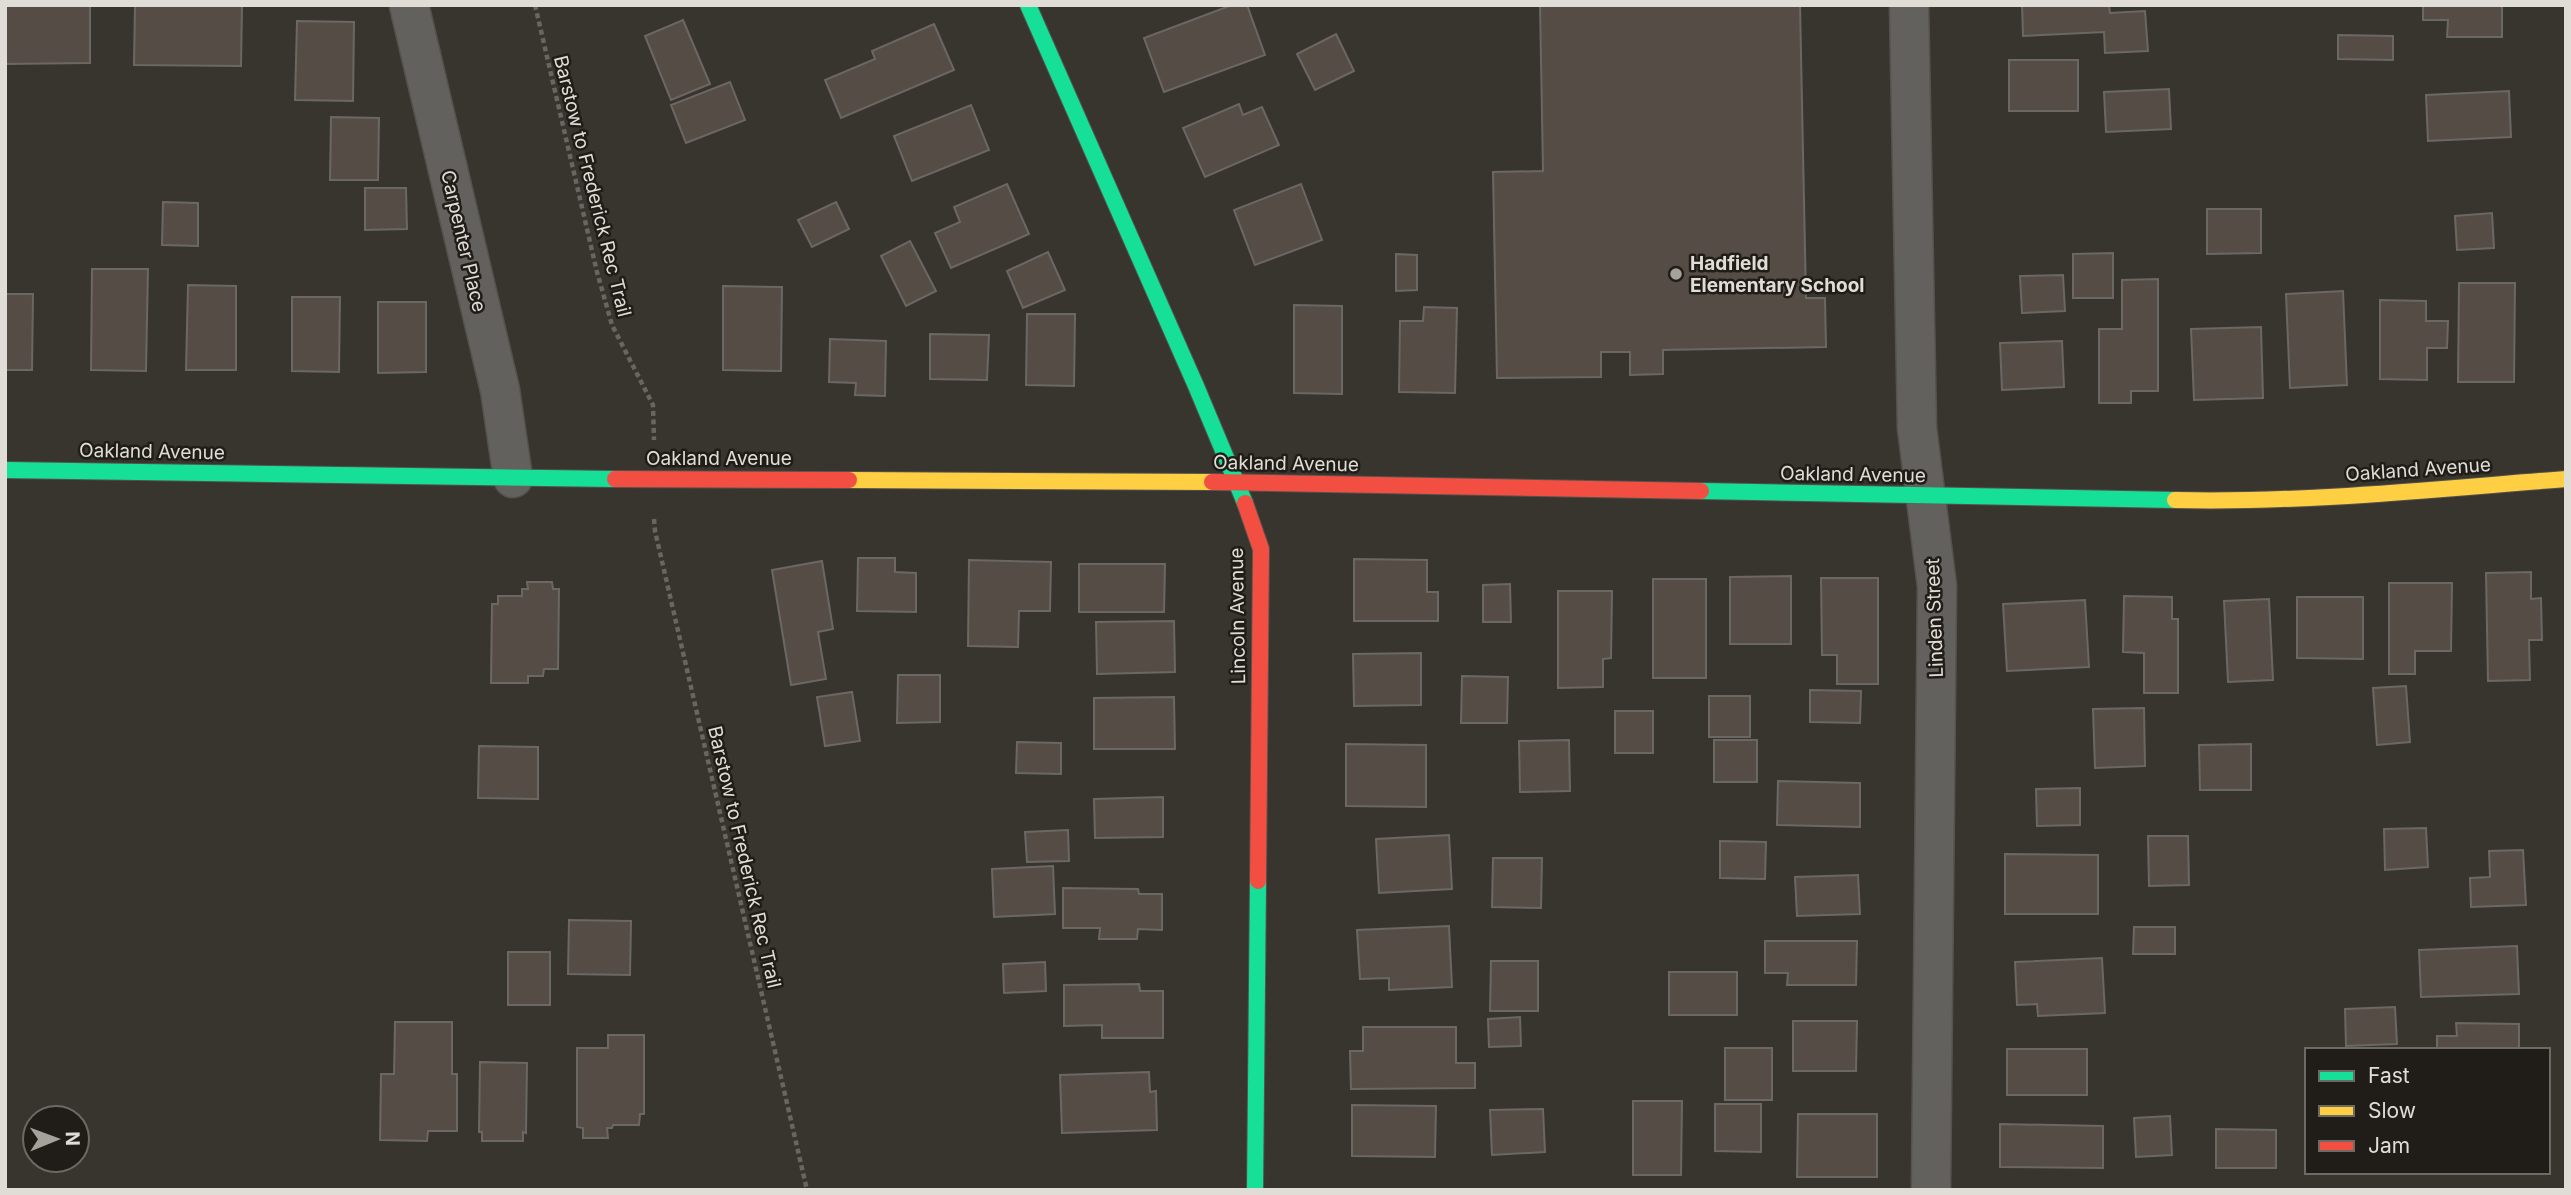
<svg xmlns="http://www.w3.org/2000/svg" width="2571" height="1195" font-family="Inter,sans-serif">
<rect width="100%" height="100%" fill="#38342e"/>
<g fill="#564c46" stroke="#6b6763" stroke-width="2">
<path d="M5,5H90V63L5,64Z"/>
<path d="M135,5H242L241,66L134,65Z"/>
<path d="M1232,5H1247L1265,55L1164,92L1144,38Z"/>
<path d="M1540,5H1800L1806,298H1825L1826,347L1663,350V374L1630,375V352H1601V377L1497,378L1493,172L1543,171Z"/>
<path d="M2022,5H2109L2110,13L2145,11L2148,51L2105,53L2104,32L2023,36Z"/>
<path d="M2423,5H2502V37H2447L2448,20H2423Z"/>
<path d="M683,20L710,84L671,100L645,36Z"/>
<path d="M297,21L354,22L353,101L295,100Z"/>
<path d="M934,24L954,70L841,118L825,80L875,59L872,51Z"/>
<path d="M1336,34L1354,71L1315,90L1297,54Z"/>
<path d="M2338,35L2393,36V60L2338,59Z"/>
<rect x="2009" y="60" width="69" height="51"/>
<path d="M730,82L745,120L686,143L671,105Z"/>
<path d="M2169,89L2171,129L2106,132L2104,92Z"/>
<path d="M2509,91L2511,137L2428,141L2426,95Z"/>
<path d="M1239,104L1243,115L1262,107L1279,145L1205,177L1183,128Z"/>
<path d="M971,105L989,150L912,181L894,136Z"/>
<path d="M331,117L379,118L378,180H330Z"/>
<path d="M1007,184L1029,234L951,268L935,233L960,222L954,207Z"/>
<path d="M1301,184L1322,240L1255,265L1234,210Z"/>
<path d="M365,188H406L407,229L365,230Z"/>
<path d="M163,202L198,203V246L162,245Z"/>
<path d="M836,202L849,229L812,247L798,220Z"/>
<path d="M2207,209H2261V253L2207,254Z"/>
<path d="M2492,213L2494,248L2457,250L2455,216Z"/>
<path d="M910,241L936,291L906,306L881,256Z"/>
<path d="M1048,252L1065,290L1023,308L1007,271Z"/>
<path d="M2113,253V298H2073V254Z"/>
<path d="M1396,254L1417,255V290L1396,291Z"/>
<path d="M92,269H148L146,371L91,370Z"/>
<path d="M2063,275L2065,311L2022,313L2020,276Z"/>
<path d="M2158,279V391H2131V403H2099V329H2122V280Z"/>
<path d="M2459,283H2515L2514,382H2458Z"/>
<path d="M188,285L236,286V370H186Z"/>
<path d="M723,286L782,287L781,371L723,370Z"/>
<path d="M2343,291L2347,385L2290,388L2286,294Z"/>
<path d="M5,294H33L32,370H5Z"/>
<path d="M292,297H340L339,372L292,371Z"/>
<path d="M2380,300L2426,301V321H2448L2447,348H2427V380L2380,379Z"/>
<path d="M378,302H426V372L378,373Z"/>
<path d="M1294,305L1342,306V394L1294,393Z"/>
<path d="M1424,307L1457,308L1455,393L1399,392L1400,321H1423Z"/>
<path d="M1027,314H1075L1074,386L1026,385Z"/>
<path d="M2261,327L2263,398L2194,400L2191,329Z"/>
<path d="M930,334L989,335L987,380L930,379Z"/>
<path d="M830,339L886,341L885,396L855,395L856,383L829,382Z"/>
<path d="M2062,341L2064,387L2002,390L2000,343Z"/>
<path d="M858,558H895V572L916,573V612L857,611Z"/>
<path d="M1354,559L1427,560V592H1438V621H1354Z"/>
<path d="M969,560L1051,562L1050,611H1019L1018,647L968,646Z"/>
<path d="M822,561L833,629L818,632L826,679L791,685L772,570Z"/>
<path d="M1079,564H1165L1164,612H1079Z"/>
<path d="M2531,572V599L2541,598L2542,640H2529L2530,680L2488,681L2486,573Z"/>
<path d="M1791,576V644H1730V577Z"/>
<path d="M1821,578H1878V684H1837V655H1822Z"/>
<rect x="1653" y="579" width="53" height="99"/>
<path d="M527,582H552L553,589H559L558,669H544L543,676H528V683H491L492,604H498V596H522V589H528Z"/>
<path d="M2389,583H2452L2451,651H2415V674H2389Z"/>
<path d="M1510,584L1511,622H1483V585Z"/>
<path d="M1558,591H1612L1611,658L1603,659V687L1558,688Z"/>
<path d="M2124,596L2172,597V619H2178V693H2144V653L2123,652Z"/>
<path d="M2297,597H2363V659L2297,658Z"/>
<path d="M2269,599L2273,680L2228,682L2224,601Z"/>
<path d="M2085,600L2089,667L2007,671L2003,604Z"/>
<path d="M1174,621L1175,672L1097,674L1096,622Z"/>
<path d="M1421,653V705L1354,706L1353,654Z"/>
<path d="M898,675H940V722L897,723Z"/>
<path d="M1462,676L1508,677L1507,723H1461Z"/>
<path d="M2406,686L2410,742L2377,745L2373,688Z"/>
<path d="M1810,690L1861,691L1860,723L1810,722Z"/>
<path d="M852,692L860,741L825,746L817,697Z"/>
<rect x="1709" y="696" width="41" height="41"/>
<path d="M1174,697L1175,749H1094V698Z"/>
<path d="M2144,708L2145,766L2095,768L2093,709Z"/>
<rect x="1615" y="711" width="38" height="42"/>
<path d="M1569,740L1570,791L1520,792L1519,741Z"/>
<rect x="1714" y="740" width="43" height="42"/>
<path d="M1017,742L1061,743V774L1016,773Z"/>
<path d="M1346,744L1426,745V807L1346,806Z"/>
<path d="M2251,744V790H2200L2199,745Z"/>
<path d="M479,746L538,747V799L478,798Z"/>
<path d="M1778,781L1860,783V827L1777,825Z"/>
<path d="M2080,788V825L2037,826L2036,789Z"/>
<path d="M1163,797V837L1095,838L1094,799Z"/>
<path d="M2426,828L2428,867L2385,870L2384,829Z"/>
<path d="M1068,830L1069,861L1027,862L1025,832Z"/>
<path d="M1449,835L1452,889L1379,893L1376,839Z"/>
<path d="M2148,836H2188L2189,885L2149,886Z"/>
<path d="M1720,841L1766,842L1765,879L1720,878Z"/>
<path d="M2523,850L2526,905L2471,907L2470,878L2490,877L2489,851Z"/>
<path d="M2005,854L2098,855V914H2005Z"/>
<path d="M1493,858H1542L1541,908L1492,907Z"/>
<path d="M1053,866L1055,914L994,917L992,869Z"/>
<path d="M1858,875L1860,914L1797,916L1795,877Z"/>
<path d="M1063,888L1138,889L1139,894H1162V930L1138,929L1137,939H1099L1100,928H1063Z"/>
<path d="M569,920L631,921L630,975L568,974Z"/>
<path d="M1449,926L1452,987L1389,990V978L1360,979L1357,930Z"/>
<path d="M2134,927H2175V954H2133Z"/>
<path d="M1765,941H1857L1856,985H1787L1788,973H1765Z"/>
<path d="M2517,946L2519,994L2421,997L2419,950Z"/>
<rect x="508" y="952" width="42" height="53"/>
<path d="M2102,958L2105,1013L2038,1016L2037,1004L2017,1005L2015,962Z"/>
<path d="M1491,961H1538V1011H1490Z"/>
<path d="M1045,962L1046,991L1004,993L1003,964Z"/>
<rect x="1669" y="972" width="68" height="43"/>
<path d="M1139,984L1140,991H1163V1038H1102V1025L1064,1026V985Z"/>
<path d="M2395,1007L2397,1044L2346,1046L2345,1009Z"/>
<path d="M1520,1017L1521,1046L1489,1047L1488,1019Z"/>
<path d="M1793,1021H1857L1856,1071H1793Z"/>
<path d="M395,1022H452V1074H457V1131H428L427,1141L380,1140L381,1074H394Z"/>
<path d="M2456,1023L2519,1024V1050H2437V1036H2457Z"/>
<path d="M1363,1027H1456V1063H1475V1088L1351,1089L1350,1051H1363Z"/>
<path d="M608,1035H644V1114H640L639,1125H613L612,1128H607L608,1138H583V1128L577,1127V1048H608Z"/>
<rect x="1725" y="1048" width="47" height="52"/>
<rect x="2007" y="1049" width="80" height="46"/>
<path d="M480,1062L527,1063L526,1133L523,1132V1141H482V1132H479Z"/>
<path d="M1149,1072L1150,1092L1156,1091L1157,1130L1062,1133L1060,1075Z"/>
<path d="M1633,1101H1682L1681,1175H1633Z"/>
<path d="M1715,1104H1761V1152L1715,1151Z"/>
<path d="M1352,1105L1436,1106L1435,1157L1352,1156Z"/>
<path d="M1543,1109L1545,1152L1492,1155L1490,1110Z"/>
<path d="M1798,1114H1877V1177H1797Z"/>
<path d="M2170,1116L2172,1155L2136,1157L2134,1118Z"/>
<path d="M2000,1124L2103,1126V1168L2000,1167Z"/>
<path d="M2216,1129L2276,1130V1168H2216Z"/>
</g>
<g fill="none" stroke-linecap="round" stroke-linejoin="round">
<g stroke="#55524d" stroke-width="41">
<g id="street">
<path d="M409,5L500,390L513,478"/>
<path d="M1909,5L1917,428L1937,586L1931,1190"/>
</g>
</g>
<g stroke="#55524d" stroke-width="18">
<g id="fast">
<path d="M1028,5L1196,386L1245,503"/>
<path d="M5,470L615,479"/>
<path d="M1701,491L2175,500"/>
<path d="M1255,1190L1258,881"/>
</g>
</g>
<g stroke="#55524d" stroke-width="18">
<g id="slow">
<path d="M849,480L1212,482"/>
<path d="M2175,500C2305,503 2436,489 2566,479"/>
</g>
</g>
<g stroke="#55524d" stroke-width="18">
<g id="jam">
<path d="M615,479L849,480"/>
<path d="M1212,482L1701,491"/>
<path d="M1245,503L1261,549L1258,881"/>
</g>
</g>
<g stroke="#686662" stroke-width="4.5" stroke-dasharray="5 3.5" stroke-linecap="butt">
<path d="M535,5L597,272L612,325L653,405L654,440"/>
<path d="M654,519L655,531L807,1190"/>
</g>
<use href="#street" stroke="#63615d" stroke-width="38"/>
<use href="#fast" stroke="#16e098" stroke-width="16"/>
<use href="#slow" stroke="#ffcf43" stroke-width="16"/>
<use href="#jam" stroke="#f24e42" stroke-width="16"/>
</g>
<circle fill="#a5a19b" stroke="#201d18" stroke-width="2.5" cx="1676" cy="274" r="7"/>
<g text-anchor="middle" stroke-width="5" stroke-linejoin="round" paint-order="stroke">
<g font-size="19" fill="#e0dcd6" stroke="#201d18">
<text transform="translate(593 186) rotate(76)" y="7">Barstow to Frederick Rec Trail</text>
<text transform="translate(464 241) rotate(77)" y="7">Carpenter Place</text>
<text transform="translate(152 451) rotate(1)" y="7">Oakland Avenue</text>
<text x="719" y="465">Oakland Avenue</text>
<text transform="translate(1286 463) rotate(1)" y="7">Oakland Avenue</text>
<text transform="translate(2418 469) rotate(-4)" y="7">Oakland Avenue</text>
<text transform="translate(1853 474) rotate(1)" y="7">Oakland Avenue</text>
<text transform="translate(1237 616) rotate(-91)" y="7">Lincoln Avenue</text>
<text transform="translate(1934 618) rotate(-92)" y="7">Linden Street</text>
<text transform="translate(745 857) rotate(77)" y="7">Barstow to Frederick Rec Trail</text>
</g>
<g font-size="19" font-weight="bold" fill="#e0dcd6" stroke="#201d18" text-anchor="start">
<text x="1690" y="270">Hadfield<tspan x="1690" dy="22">Elementary School</tspan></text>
</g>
</g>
<rect width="2571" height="1195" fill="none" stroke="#e0dcd6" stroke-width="14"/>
<rect x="2305" y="1048" width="245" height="126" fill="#201d18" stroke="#6d6964" stroke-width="2"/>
<rect x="2319" y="1071" width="35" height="10" fill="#16e098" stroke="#6d6964" stroke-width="2"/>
<text x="2368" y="1083" font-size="21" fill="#e0dcd6">Fast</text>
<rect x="2319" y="1106" width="35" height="10" fill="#ffcf43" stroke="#6d6964" stroke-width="2"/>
<text x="2368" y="1118" font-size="21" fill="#e0dcd6">Slow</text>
<rect x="2319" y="1141" width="35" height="10" fill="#f24e42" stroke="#6d6964" stroke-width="2"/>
<text x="2368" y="1153" font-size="21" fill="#e0dcd6">Jam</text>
<g transform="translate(56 1139) rotate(89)"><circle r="33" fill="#201d18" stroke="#6d6964" stroke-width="2"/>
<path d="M0-5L12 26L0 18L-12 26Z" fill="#a5a19b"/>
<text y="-10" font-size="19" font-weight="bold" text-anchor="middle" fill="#e0dcd6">N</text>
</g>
</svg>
